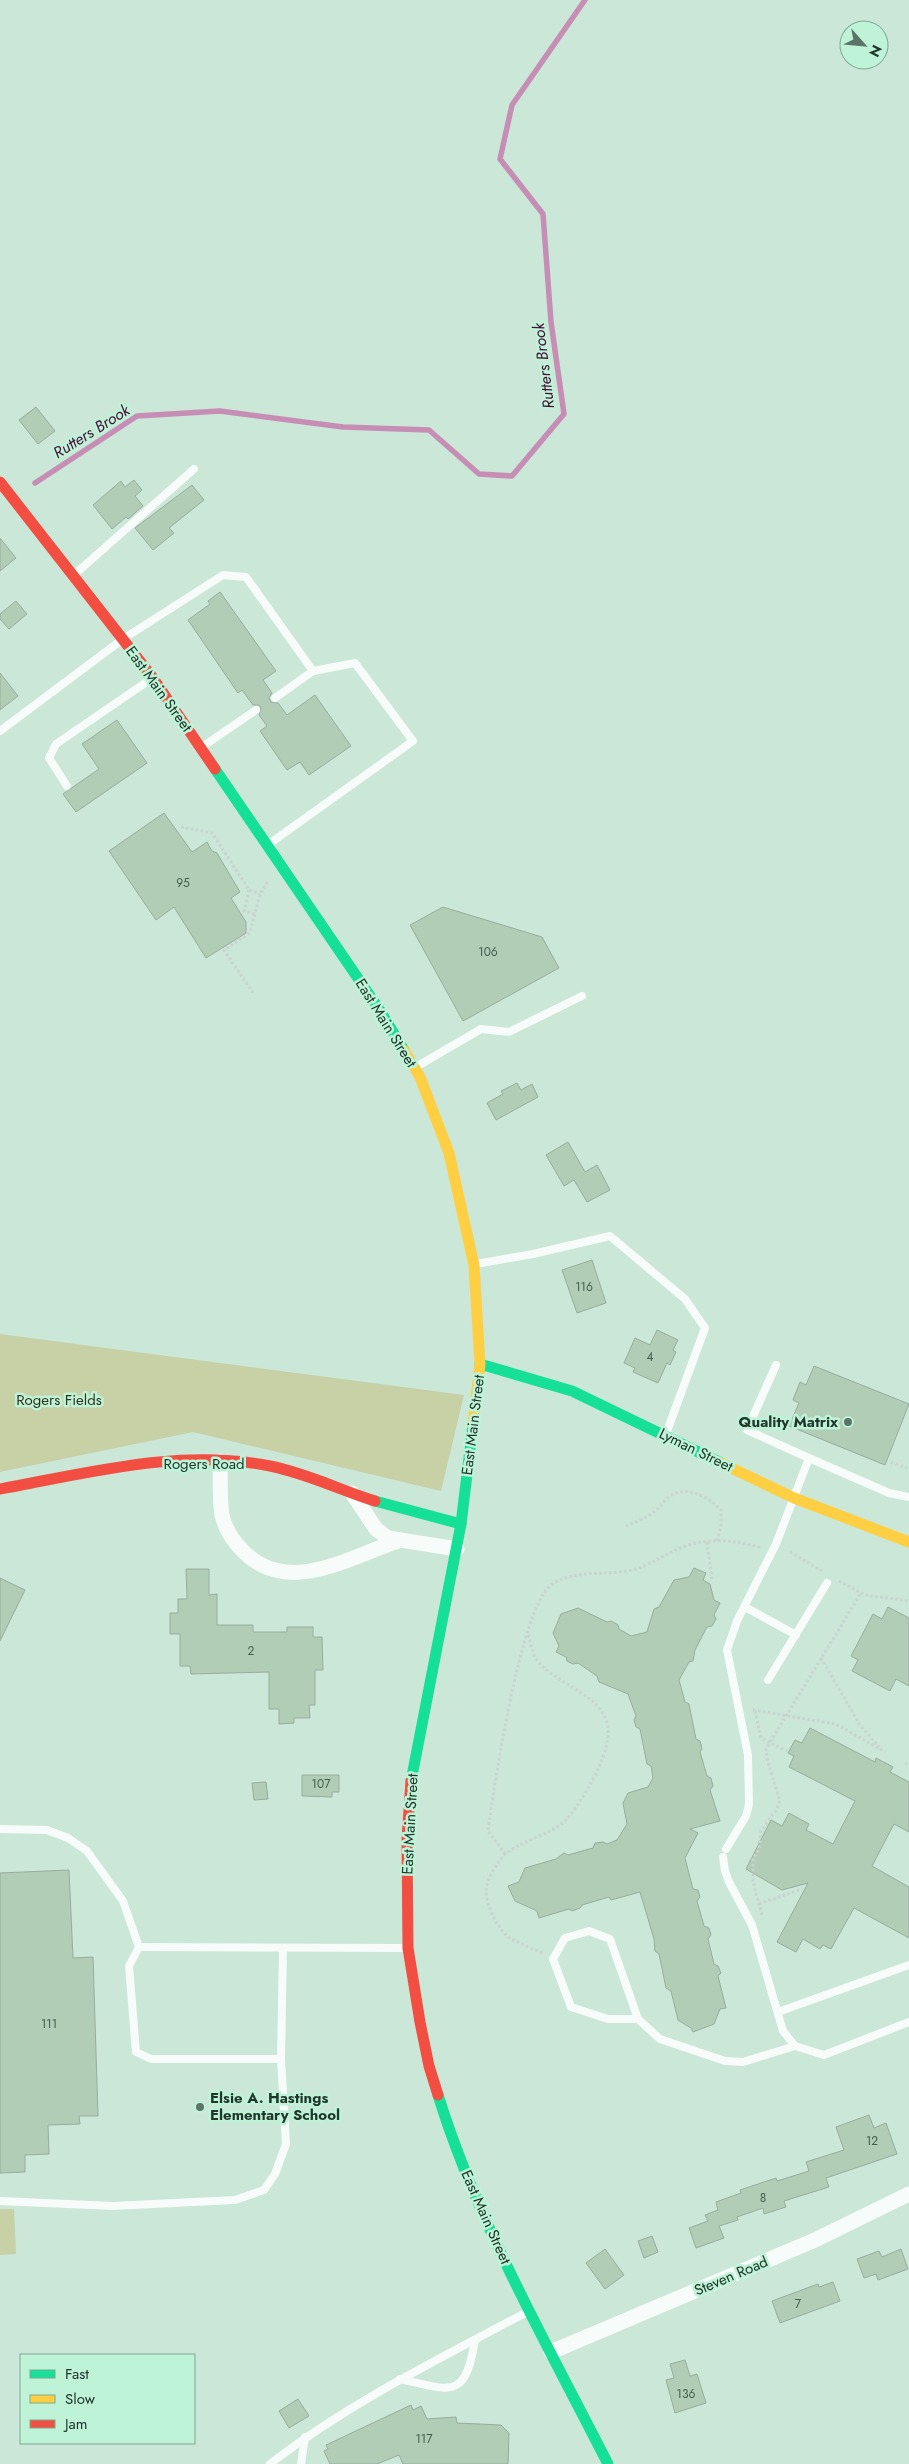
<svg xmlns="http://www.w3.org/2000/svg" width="909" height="2464" font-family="Jost,sans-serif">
<rect width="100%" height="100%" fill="#cae7d8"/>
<g fill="#c8d0a6">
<path d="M0,1334L464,1395L441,1491L193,1432L0,1472Z"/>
<path d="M0,2209H14L16,2254L0,2255Z"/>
</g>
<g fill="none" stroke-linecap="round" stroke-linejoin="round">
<path stroke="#c78eb5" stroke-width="5.5" d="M35,483L137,416L220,411L343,427L429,430L479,474L512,476L564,414L551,322L543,214L500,159L512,105L585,0"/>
</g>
<g fill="#b1cdb5" stroke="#99ac9e">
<path d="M36,407L55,431L38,444L19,420Z"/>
<path d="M134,480L142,490L135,496L143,506L128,519L126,517L112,529L93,505L121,481L125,487Z"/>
<path d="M192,485L204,500L169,528L174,533L153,550L135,528Z"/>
<path d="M0,538L16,558L0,571Z"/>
<path d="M220,592L276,671L263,680L272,693L269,698L271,702L278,703L287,715L315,695L351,746L309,775L300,762L287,770L260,731L267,726L259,715L261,707L258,705H253L242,690L238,693L188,620L210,604L208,601Z"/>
<path d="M16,601L27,614L9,629L0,619V614Z"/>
<path d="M0,673L18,696L0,710Z"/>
<path d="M117,720L147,763L76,812L63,794L99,769L82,744Z"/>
<path d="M164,813L192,852L207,842L212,851L217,853L240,892L231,898L246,922V933L206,958L174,907L156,920L109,851Z"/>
<path d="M443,907L542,937L559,968L463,1021L410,925Z"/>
<path d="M517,1083L521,1090L532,1084L538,1097L496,1120L487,1103L503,1094L501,1091Z"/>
<path d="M568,1142L585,1172L597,1165L610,1190L587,1202L574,1180L564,1186L546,1155Z"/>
<path d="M592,1260L606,1303L577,1313L562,1270Z"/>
<path d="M657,1330L678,1340L673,1350L676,1352L670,1365L667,1363L658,1383L633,1372L635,1368L624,1363L635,1338L650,1345Z"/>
<path d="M814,1366L909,1404L885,1465L789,1426L799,1403L793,1400L800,1382L806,1385Z"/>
<path d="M694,1568L706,1573L703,1580L710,1584L714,1600L720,1603L714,1615L716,1619L712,1626L707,1627L695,1650L693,1661L689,1662L679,1680L685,1702L689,1704L696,1739L700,1741L702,1749L700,1752L707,1776L711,1778L713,1786L710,1790L720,1821L690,1829L698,1833L685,1858L693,1889L698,1890L700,1897L697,1901L704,1926L709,1928L711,1935L708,1939L714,1964L718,1966L721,1973L718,1976L726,2008L720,2009L714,2024L693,2032L691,2028L678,2020L671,1991L666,1988L659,1954L655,1951L654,1939L640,1892L611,1900L609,1897L582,1905L580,1908L572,1911L569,1909L539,1918L537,1911L515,1901L508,1886L519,1882L525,1868L556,1859L564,1853L568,1855L593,1848L595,1843L603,1842L607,1844L617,1840L627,1824L623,1803L628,1793L648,1787L653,1778L651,1766L647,1764L640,1729L636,1727L634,1720L636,1716L628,1694L599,1682L597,1676L578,1663L573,1664L567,1661L566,1657L556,1652L559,1646L553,1633L561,1614L578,1608L607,1622L611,1621L618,1625L619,1629L631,1636L647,1632L654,1609L659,1607L674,1580L689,1577Z"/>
<path d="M186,1569H209V1595L217,1594V1625H253V1632H287V1627H313V1637H322L323,1670H315V1705H309L310,1718H294V1723L279,1724V1709H269V1672L191,1674L190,1666H180V1634H170V1613H178V1599H187Z"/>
<path d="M0,1578L25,1590L0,1641Z"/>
<path d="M888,1607L909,1618V1686L896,1679L890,1691L852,1671L858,1660L851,1656L873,1614L882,1619Z"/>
<path d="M810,1728L875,1762L876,1758L893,1767L890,1772L909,1782V1832L894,1824L872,1866L909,1887V1938L854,1908L831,1949L823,1945L820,1949L803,1939L796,1952L777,1942L808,1883L782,1890L746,1869L771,1820L782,1826L789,1813L809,1824L806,1830L833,1844L855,1801L789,1767L794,1756L788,1753L795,1740L802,1743Z"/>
<path d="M302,1775H339V1792H332V1797L302,1796Z"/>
<path d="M266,1782L268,1799L254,1800L252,1783Z"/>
<path d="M69,1870L73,1958L93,1957L98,2116H79L80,2124L48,2125L49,2154L25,2155V2172L0,2173V1873Z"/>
<path d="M869,2115L874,2128L886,2123L897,2154L826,2178L829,2187L784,2201L786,2207L764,2214L763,2208L737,2217L738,2220L719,2226L724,2238L696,2248L689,2228L708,2221L705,2215L718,2210L716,2202L741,2193L740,2190L776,2178L777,2181L809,2171L806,2162L844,2150L836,2127Z"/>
<path d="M652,2236L658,2252L644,2258L638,2241Z"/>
<path d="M605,2249L624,2275L605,2289L586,2263Z"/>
<path d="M901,2249L908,2269L878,2280L876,2274L864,2278L857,2259L879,2251L882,2257Z"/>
<path d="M833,2282L840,2301L780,2323L772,2301L818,2284L819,2287Z"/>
<path d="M685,2360L690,2376L697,2374L706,2403L675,2413L666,2380L674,2378L670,2364Z"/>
<path d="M298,2399L309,2416L289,2428L279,2411Z"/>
<path d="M411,2405L413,2410L421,2406L427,2419L456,2417L457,2423L501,2425L509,2433L508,2464H403L399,2455L377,2464H330L324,2451L328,2449L326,2445Z"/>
</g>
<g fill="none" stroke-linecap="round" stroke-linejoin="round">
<g stroke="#cad3cf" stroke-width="3" stroke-dasharray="2.5 2.5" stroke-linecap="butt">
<path d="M181,827L212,833L249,890L260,894"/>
<path d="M249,890L244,911L255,914"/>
<path d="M253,993L224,950L250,933L260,894L268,881"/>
<path d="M891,1462L909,1469"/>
<path d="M626,1526C635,1522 646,1518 654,1512C660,1508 663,1501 669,1497C686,1484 709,1497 721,1510V1527L717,1541"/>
<path d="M707,1542L712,1579"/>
<path d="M790,1552L822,1571"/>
<path d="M839,1581L865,1595L909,1601"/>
<path d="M528,1635C530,1641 532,1651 535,1657C554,1687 612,1694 608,1737C606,1761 581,1804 565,1821C551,1834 524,1840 508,1852C499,1859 486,1879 486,1891C486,1904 497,1927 506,1935C516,1943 532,1948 544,1954"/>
<path d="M821,1658L860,1725L879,1747"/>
<path d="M753,1710L836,1724L885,1752"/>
<path d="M755,1711L761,1738L787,1751"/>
<path d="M905,1763L909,1765"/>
<path d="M505,1854L488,1831C494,1787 520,1611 550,1586C573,1567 615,1578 642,1567C654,1562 664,1555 676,1550C701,1537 735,1539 761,1548"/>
<path d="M759,1904L802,1889"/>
<path d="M762,1915L753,1882V1859L759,1849L761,1831L777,1809L780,1801L767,1759L766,1749L861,1593"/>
</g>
<g stroke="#f7fbf9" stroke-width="8">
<path d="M75,574L194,469"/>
<path d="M0,731L123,639L223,575L246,577L313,671"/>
<path d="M202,747L256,710"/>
<path d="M67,786L49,758L56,744L151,679"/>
<path d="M269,844L413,741L355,663L313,671L275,698"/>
<path d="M416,1067L481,1029L509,1032L582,996"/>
<path d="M476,1264L533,1254L610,1236L685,1299L705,1328L666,1434"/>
<path d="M776,1365L747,1430L809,1458"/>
<path d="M745,1607L796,1635"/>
<path d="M768,1680L827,1583"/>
<path d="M0,1829L47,1830L68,1838L87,1851L123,1901L139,1947L129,1966L136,2052L151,2059H281L283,1948"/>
<path d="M726,1849L746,1816L749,1804L748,1755L727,1650L737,1621L776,1544L809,1458L889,1493L909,1497"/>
<path d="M723,1857L725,1871L729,1882L752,1925L783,2031L795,2046L824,2055L909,2022"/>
<path d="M139,1947L407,1948"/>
<path d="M778,2012L909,1965"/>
<path d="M638,2019H608L571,2007L553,1959L565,1938L589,1931L610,1939L638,2019L660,2039L725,2061L743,2062L795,2046"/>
<path d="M0,2201L113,2206L235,2200L264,2190L275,2174L286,2144L281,2059"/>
<path d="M400,2379C452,2391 465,2400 475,2340"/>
<path d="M270,2464C350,2402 441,2358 529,2311"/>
<path d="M301,2464L305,2437"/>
</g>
<g stroke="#f7fbf9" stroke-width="15">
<path d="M220,1461C221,1478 219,1498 222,1515C225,1529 234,1542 243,1551C288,1597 349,1557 398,1541"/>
<path d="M352,1493L376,1529L388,1538L457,1549"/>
<path d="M551,2352L815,2240L909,2194"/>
</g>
<g stroke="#16e098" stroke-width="11">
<path d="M215,769L379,1009L404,1050"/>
<path d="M480,1364L572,1391L721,1463"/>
<path d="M375,1501L461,1524"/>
<path d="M411,1781L461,1524L473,1425"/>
<path d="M438,2095C478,2224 547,2344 608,2464"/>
</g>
<g stroke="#ffcf43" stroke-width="11">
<path d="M404,1050L420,1077L449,1153L474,1265L480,1364L473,1425"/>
<path d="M721,1463L794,1498L909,1542"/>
</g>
<g stroke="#f24e42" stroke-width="11">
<path d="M0,482L153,678L215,769"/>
<path d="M0,1489C88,1473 180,1448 270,1466C306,1473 340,1490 375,1501"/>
<path d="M411,1781L407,1839L408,1948L420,2022L429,2066L438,2095"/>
</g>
</g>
<g fill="#5c7468" stroke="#bef3d7" stroke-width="2">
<circle cx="848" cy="1422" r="5"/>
<circle cx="200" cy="2107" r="5"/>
</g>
<g text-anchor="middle" stroke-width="5" stroke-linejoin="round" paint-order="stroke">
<g font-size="12" fill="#455c4e">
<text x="183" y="887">95</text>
<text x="488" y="956">106</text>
<text x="584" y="1291">116</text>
<text x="650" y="1361">4</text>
<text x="251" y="1655">2</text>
<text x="321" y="1788">107</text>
<text x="49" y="2028">111</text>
<text x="872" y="2145">12</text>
<text x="763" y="2202">8</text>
<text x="798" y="2308">7</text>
<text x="686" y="2398">136</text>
<text x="424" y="2443">117</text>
</g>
<g font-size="15" fill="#21362c" stroke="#bef3d7">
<text transform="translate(159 689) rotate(54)" y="5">East Main Street</text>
<text transform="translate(386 1023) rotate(58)" y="5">East Main Street</text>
<text transform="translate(473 1425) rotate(-83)" y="5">East Main Street</text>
<text transform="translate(696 1450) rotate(26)" y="5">Lyman Street</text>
<text x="204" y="1469">Rogers Road</text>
<text transform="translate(410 1824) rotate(-87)" y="5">East Main Street</text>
<text transform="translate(486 2217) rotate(66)" y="5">East Main Street</text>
<text transform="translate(731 2276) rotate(-23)" y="5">Steven Road</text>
</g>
<g font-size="15" fill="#34311d" stroke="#bef3d7">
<text x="59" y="1405">Rogers Fields</text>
</g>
<g font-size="15" font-weight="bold" fill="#21362c" stroke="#bef3d7" text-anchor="end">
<text x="838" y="1427">Quality Matrix</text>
<text x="210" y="2103" text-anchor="start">Elsie A. Hastings<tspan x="210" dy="17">Elementary School</tspan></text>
</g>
<g font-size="16" font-style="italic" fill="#490e39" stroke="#bef3d7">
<text transform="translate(543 366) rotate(-97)" y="6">Rutters Brook</text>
<text transform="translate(91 431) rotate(-32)" y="6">Rutters Brook</text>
</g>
</g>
<rect x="20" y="2354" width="175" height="90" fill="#bef3d7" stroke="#7fa793"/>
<rect x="30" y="2370" width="25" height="8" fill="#16e098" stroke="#7fa793"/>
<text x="65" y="2379" font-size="15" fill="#21362c">Fast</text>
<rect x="30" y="2395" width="25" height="8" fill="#ffcf43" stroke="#7fa793"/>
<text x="65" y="2404" font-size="15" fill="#21362c">Slow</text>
<rect x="30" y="2420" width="25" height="8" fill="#f24e42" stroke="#7fa793"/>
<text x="65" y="2429" font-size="15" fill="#21362c">Jam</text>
<g transform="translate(864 45) rotate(117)"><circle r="24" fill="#bef3d7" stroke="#7fa793"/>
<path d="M0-4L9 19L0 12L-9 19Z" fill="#5c7468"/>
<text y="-8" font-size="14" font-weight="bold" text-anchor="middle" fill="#21362c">N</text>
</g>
</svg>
